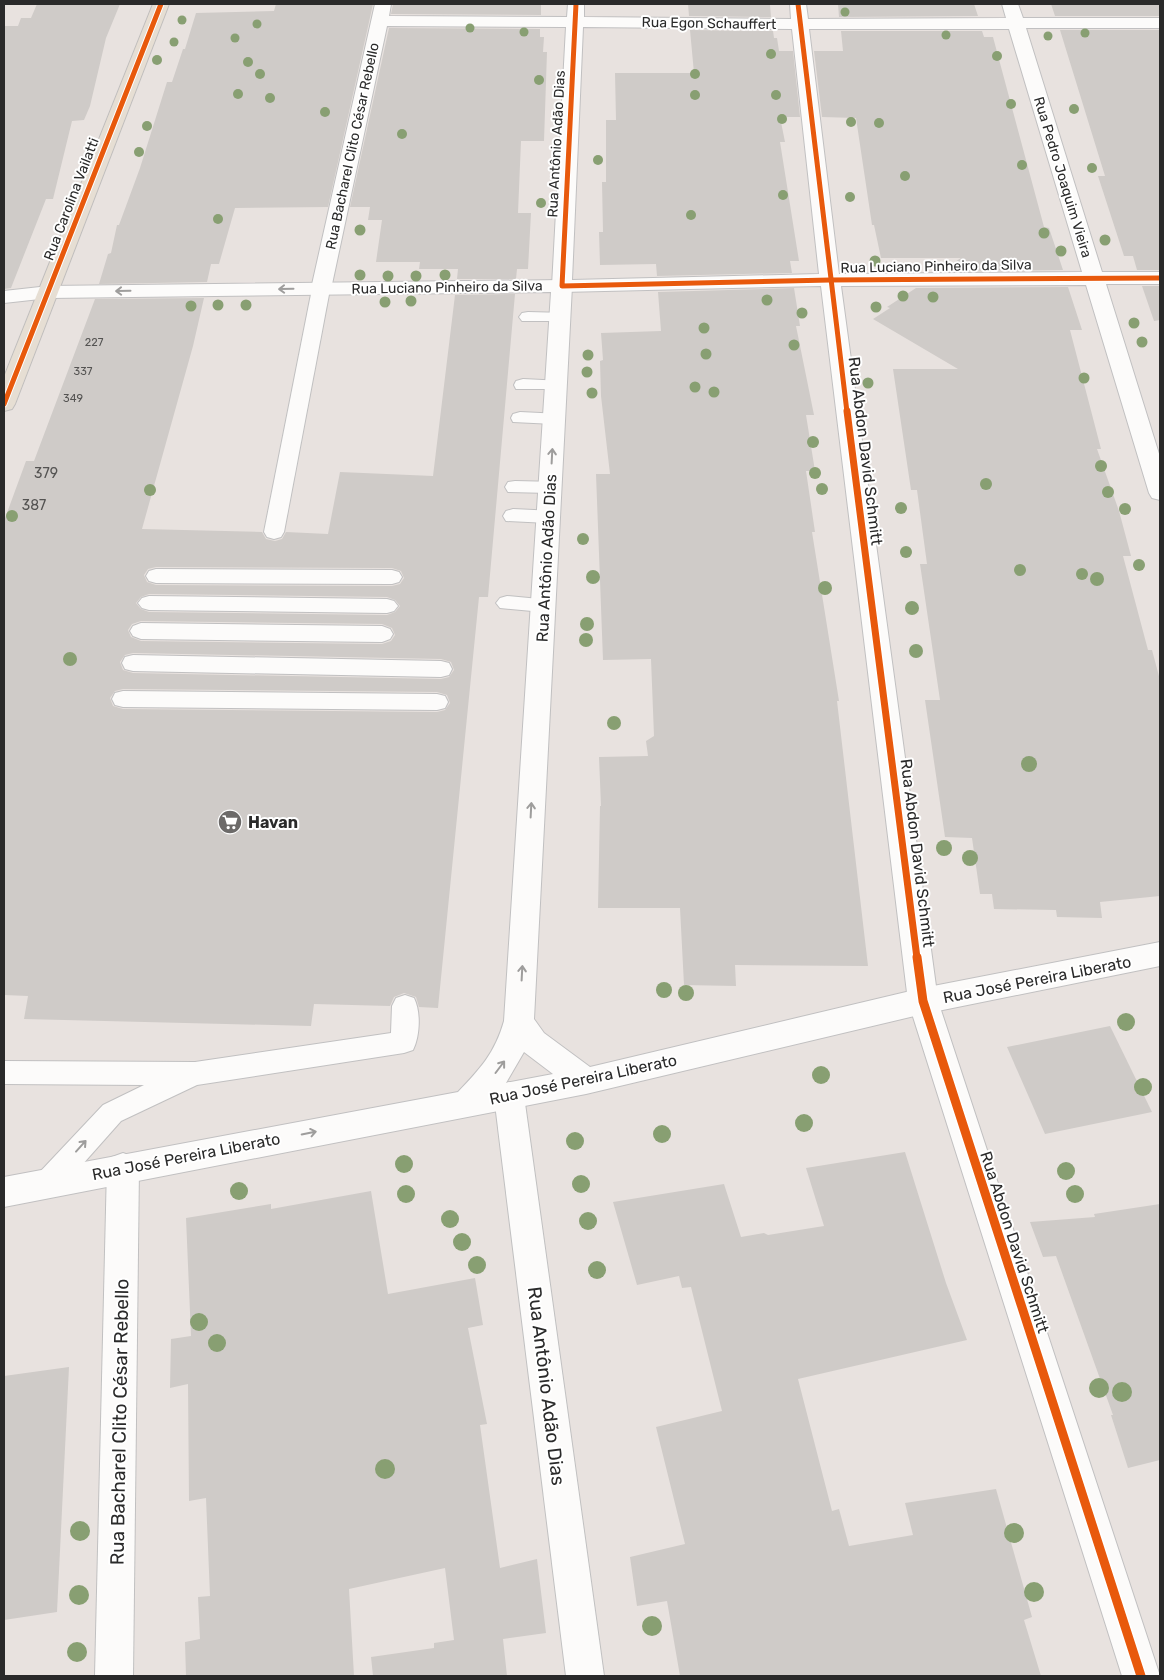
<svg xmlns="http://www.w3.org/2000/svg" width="1164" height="1680" font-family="Rubik,sans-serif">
<rect width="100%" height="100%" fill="#e8e2df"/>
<g fill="#cfcbc8" fill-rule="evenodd">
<path d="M37,4H120L106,38L90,106L84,120L72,121L53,199H46L11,288L4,289V26H18L21,18H31Z"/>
<path d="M276,4H373L328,207L235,208L219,264H211L207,282L99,284L108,254L111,253L117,225H119L140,168L167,82H172L183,49H185L196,13L274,11Z"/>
<path d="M393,4H541V15L391,14Z"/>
<path d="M688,4L770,5L771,17L689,16Z"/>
<path d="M838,4H974L978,16L839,17Z"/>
<path d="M1051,4H1160V16H1055Z"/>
<path d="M389,28L540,29V37H544L543,52H547L544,141H521L518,213H531L528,269H517L516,279H457L458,269H419L420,262H376L382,220H368L370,207H350Z"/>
<path d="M690,30L773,31L774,38H777L779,51H793L800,117H780L785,142H780L799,261H790L792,273L657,276L656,264L600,265L599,232H603L602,182H606V120H616L615,73H694Z"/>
<path d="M1060,30H1160V270H1137L1133,256H1124L1098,176H1105Z"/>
<path d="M841,31H982L984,37H993L1044,227L1049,228L1063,270L941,271L961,258H881L874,225H872L856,118L822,117L814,51H843Z"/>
<path d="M1142,286H1160V320L1154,321Z"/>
<path d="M1068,287L1082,330H1070L1101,449H1097L1119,511L1131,556H1123L1148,650H1152L1160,680V896L1100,902L1102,918L1057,917L1056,910L994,909L992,894H980L972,838L945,837L925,700H940L920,564H927L917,490H911L893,369H958L873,319L890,308L887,307L916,288Z"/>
<path d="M794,288L800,326H796L814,415H806L815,471H806L815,532H812L839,701H837L868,966L735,965L736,986L684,985L680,908H598L600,806H601L599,757L648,756L646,741L654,736L651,659L603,660L596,474H610L601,396L600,361L603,360L601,333L661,331L658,292Z"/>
<path d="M515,294L488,597H479L438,1008L419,1007L416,997L404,993L394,997L390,1006L314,1004L311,1026L24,1019L28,996L4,995V521L26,461H34L95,299L204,298L193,346L142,529L262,532L266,539L275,541L282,539L286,532L328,534L340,472L433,476L455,295ZM156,567L392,568L401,571L404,578L400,584L392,586L156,585L147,582L144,575L148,569ZM149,594L387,597L395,600L400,606L395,612L387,615L149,612L141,609L136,603L141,597ZM141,621L382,624L392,628L395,635L391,641L382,644L141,641L131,637L128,630L132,624ZM133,653L441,659L451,662L454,670L449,677L441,679L133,673L123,670L120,662L125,655ZM123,689L437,692L447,695L450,703L445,710L437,712L123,709L113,706L110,698L115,691Z"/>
<path d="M1110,1026L1152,1112L1045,1134L1007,1047Z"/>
<path d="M905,1152L946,1283L967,1340L798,1379L832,1511L839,1509L849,1546L913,1535L905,1503L996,1489L1032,1617L1024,1620L1041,1676H680L667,1601L637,1606L630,1557L685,1544L656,1427L722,1411L691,1287L682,1288L679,1276L637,1285L613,1202L724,1184L741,1237L764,1233L768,1235L824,1226L806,1168Z"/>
<path d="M371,1191L388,1294L475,1278L483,1325L468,1328L487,1424L480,1425L500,1568L537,1559L546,1633L503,1639L507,1676H373L371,1657L434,1648V1643L454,1640L445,1568L349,1589L354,1676H186L185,1642L200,1639L198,1597L210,1596L206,1498L189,1501L188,1384L170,1388L171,1339L191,1336L186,1218L271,1204V1209Z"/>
<path d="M1160,1204V1460L1128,1468L1111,1415H1113L1056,1256L1043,1257L1030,1222L1095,1217L1094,1214Z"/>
<path d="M69,1367L57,1612L4,1620V1376Z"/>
</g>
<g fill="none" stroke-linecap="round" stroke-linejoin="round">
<g stroke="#c1c0c1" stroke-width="2">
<g id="service">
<path d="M321,284L327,285L330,289L284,532L281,537L274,539L267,537L264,532L312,289L315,285Z"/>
<path d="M528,312L566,313L569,317L566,321H522L519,317L522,313Z"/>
<path d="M523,379L563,381L565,385L563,389H516L514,385L516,381Z"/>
<path d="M520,412L561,414L563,418L561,422L554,424L513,422L511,418L513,414Z"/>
<path d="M515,481L557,482L560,487L557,492L550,493L508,492L505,487L508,482Z"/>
<path d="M513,509L555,511L558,516L555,521L548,523L506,521L503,516L506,511Z"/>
<path d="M156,569L392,570L399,572L402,577L399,582L392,584L156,583L149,581L146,576L149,571Z"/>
<path d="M149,596L387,599L394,601L398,606L394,611L387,613L149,610L142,608L138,603L142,598Z"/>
<path d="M507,596L550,600L554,605L550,610L543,612L500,608L496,603L500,598Z"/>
<path d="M141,623L382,626L390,629L393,634L390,639L382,642L141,639L133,636L130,631L133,626Z"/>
<path d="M133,655L441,661L449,663L452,669L449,675L441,677L133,671L125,669L122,663L125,657Z"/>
<path d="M123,691L437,694L445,696L448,702L445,708L437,710L123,707L115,705L112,699L115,693Z"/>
<path d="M405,995L414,998C421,1012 420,1036 413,1050L404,1053L197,1085L121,1121L58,1192L48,1196L38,1192L34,1183L38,1174L103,1105L144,1085L4,1084V1061L195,1062L391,1033L392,1006L396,998Z"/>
</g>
</g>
<g stroke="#c1c0c1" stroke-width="2">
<g id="minor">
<path d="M375,4H391L389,16L567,17L568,4H584V17L791,19L790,4H806L808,19L1006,18L1002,4H1018L1023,18H1160V28H1026L1102,272H1160V284H1106L1160,457V500L1152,498L1149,493L1086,285L841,286L938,1001L1160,1676H1122L908,1001L821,286L562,292L555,290L552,286L566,27L387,26L331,289L328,293L321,295L314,293L311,289ZM583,27L792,29L819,274L572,280ZM809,29H1009L1082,272L839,274Z"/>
<path d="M509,1082L520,1086L524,1096L604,1676H566L494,1096L498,1086Z"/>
<path d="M123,1153L134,1157L139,1167L133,1676H95L107,1167L112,1157Z"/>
</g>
</g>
<g stroke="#c1c0c1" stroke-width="2">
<path id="secondary" d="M562,280L569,282L572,286L534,1019L544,1033L590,1067L923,988L1160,942V966L923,1014L586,1094L4,1207V1177L458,1092C480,1069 495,1053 504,1021L551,292L49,298L4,303V291L49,286ZM524,1052L553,1074L506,1083Z"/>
</g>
<g stroke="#c0bebd" stroke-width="2">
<path id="primary" d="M153,4H169L15,404L12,409L4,411V377Z"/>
</g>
<use href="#service" fill="#fcfbfa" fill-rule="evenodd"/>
<use href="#minor" fill="#fcfbfa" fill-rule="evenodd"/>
<use href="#secondary" fill="#fcfbfa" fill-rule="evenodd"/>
<use href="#primary" fill="#e6ded3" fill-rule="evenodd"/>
<g stroke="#fff" stroke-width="7">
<g id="cycleway-far2">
<path d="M576,4L562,286L830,280L1160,278"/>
<path d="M798,4L847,412"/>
<path d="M4,404L161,4"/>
</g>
</g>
<g stroke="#fff" stroke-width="10">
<path id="cycleway-far1" d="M847,411L917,958"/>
</g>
<g stroke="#fff" stroke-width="12">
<path id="cycleway" d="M917,957L923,1001L1141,1676"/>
</g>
<use href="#cycleway-far2" stroke="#e8590c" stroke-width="5"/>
<use href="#cycleway-far1" stroke="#e8590c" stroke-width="7"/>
<use href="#cycleway" stroke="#e8590c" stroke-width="9"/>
</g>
<g fill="#889f72">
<circle cx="845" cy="12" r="4.5"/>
<circle cx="182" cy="20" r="4.5"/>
<circle cx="257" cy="24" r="4.5"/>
<circle cx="470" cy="28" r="4.5"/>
<circle cx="524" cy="32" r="4.5"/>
<circle cx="1085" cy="33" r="4.5"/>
<circle cx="946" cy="35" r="4.5"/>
<circle cx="1048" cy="36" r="4.5"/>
<circle cx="235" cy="38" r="4.5"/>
<circle cx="174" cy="42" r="4.5"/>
<circle cx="771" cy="54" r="5"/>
<circle cx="997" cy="56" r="5"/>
<circle cx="157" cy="60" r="5"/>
<circle cx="248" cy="62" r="5"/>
<circle cx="260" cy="74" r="5"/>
<circle cx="695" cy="74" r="5"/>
<circle cx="539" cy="80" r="5"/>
<circle cx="238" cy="94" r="5"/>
<circle cx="695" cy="95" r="5"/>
<circle cx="776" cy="95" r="5"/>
<circle cx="270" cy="98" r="5"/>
<circle cx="1011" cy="104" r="5"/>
<circle cx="1074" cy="109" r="5"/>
<circle cx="325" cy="112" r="5"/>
<circle cx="782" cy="119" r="5"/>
<circle cx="851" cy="122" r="5"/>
<circle cx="879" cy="123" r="5"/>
<circle cx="147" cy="126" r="5"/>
<circle cx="402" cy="134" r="5"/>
<circle cx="139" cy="152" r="5"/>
<circle cx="598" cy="160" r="5"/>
<circle cx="1022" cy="165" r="5"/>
<circle cx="1092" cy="168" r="5"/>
<circle cx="905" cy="176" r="5"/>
<circle cx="783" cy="195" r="5"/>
<circle cx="850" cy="197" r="5"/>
<circle cx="541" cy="203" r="5"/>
<circle cx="691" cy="215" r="5"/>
<circle cx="218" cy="219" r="5"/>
<circle cx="360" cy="230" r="5.5"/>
<circle cx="1044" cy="233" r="5.5"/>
<circle cx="1105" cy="240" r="5.5"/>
<circle cx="1061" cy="251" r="5.5"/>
<circle cx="875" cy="261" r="5.5"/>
<circle cx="360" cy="275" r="5.5"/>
<circle cx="445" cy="275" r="5.5"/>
<circle cx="388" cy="276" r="5.5"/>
<circle cx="416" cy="276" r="5.5"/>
<circle cx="903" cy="296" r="5.5"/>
<circle cx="933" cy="297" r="5.5"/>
<circle cx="767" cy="300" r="5.5"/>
<circle cx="411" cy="301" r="5.5"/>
<circle cx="385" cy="302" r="5.5"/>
<circle cx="218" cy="305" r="5.5"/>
<circle cx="246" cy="305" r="5.5"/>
<circle cx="191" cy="306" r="5.5"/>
<circle cx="876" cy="307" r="5.5"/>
<circle cx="802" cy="313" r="5.5"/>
<circle cx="1134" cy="323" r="5.5"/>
<circle cx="704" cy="328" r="5.5"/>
<circle cx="1142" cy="342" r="5.5"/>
<circle cx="794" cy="345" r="5.5"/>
<circle cx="706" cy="354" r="5.5"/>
<circle cx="588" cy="355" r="5.5"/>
<circle cx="587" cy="372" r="5.5"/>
<circle cx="1084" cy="378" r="5.5"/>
<circle cx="868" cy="383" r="5.5"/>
<circle cx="695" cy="387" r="5.5"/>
<circle cx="714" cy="392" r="5.5"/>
<circle cx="592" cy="393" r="5.5"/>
<circle cx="813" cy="442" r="6"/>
<circle cx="1101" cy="466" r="6"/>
<circle cx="815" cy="473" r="6"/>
<circle cx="986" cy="484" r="6"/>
<circle cx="822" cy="489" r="6"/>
<circle cx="150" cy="490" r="6"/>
<circle cx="1108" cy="492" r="6"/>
<circle cx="901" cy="508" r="6"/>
<circle cx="1125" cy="509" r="6"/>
<circle cx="12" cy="516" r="6"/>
<circle cx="583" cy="539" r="6"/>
<circle cx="906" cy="552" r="6"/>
<circle cx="1139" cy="565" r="6"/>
<circle cx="1020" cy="570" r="6"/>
<circle cx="1082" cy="574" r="6"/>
<circle cx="593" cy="577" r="7"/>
<circle cx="1097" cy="579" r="7"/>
<circle cx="825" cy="588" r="7"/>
<circle cx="912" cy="608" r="7"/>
<circle cx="587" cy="624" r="7"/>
<circle cx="586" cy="640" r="7"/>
<circle cx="916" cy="651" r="7"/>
<circle cx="70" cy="659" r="7"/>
<circle cx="614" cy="723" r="7"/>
<circle cx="1029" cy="764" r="8"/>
<circle cx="944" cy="848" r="8"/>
<circle cx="970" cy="858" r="8"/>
<circle cx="664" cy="990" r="8"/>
<circle cx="686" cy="993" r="8"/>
<circle cx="1126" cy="1022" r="9"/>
<circle cx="821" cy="1075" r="9"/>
<circle cx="1143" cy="1087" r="9"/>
<circle cx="804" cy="1123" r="9"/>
<circle cx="662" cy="1134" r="9"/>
<circle cx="575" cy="1141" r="9"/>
<circle cx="404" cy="1164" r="9"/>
<circle cx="1066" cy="1171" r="9"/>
<circle cx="581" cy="1184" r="9"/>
<circle cx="239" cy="1191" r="9"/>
<circle cx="406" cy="1194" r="9"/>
<circle cx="1075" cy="1194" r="9"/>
<circle cx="450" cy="1219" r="9"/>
<circle cx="588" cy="1221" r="9"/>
<circle cx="462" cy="1242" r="9"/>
<circle cx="477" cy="1265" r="9"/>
<circle cx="597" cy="1270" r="9"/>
<circle cx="199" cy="1322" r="9"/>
<circle cx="217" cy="1343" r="9"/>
<circle cx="1099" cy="1388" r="10"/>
<circle cx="1122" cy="1392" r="10"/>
<circle cx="385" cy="1469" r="10"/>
<circle cx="80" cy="1531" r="10"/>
<circle cx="1014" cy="1533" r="10"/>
<circle cx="1034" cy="1592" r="10"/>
<circle cx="79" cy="1595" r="10"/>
<circle cx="652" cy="1626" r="10"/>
<circle cx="77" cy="1652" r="10"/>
</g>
<defs><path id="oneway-shaft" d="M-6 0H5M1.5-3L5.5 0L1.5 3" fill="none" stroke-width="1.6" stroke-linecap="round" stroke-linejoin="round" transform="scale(1.25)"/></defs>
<g stroke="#9e9d9c">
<use href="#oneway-shaft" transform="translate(286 289) rotate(179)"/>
<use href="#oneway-shaft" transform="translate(123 291) rotate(179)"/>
<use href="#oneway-shaft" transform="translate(552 456) rotate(-87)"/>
<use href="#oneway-shaft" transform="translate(531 810) rotate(-87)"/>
<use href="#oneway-shaft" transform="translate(522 973) rotate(-87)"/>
<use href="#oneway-shaft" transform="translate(500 1067) rotate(-53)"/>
<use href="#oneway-shaft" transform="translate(309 1133) rotate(-11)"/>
<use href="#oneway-shaft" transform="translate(81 1146) rotate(-48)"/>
</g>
<defs>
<g id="supermarket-disc" transform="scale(1.25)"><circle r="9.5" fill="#6c6a69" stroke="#fff"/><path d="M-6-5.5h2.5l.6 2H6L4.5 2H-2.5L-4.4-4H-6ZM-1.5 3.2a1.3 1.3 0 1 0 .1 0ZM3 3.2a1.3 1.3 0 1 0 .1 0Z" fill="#fff"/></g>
</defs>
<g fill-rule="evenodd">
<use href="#supermarket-disc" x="230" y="822"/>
</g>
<g text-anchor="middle" stroke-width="4" stroke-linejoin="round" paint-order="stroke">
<g font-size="11" fill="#545352">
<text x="94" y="346">227</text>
<text x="83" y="375">337</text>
<text x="73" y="402">349</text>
</g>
<g font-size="14" fill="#2a2a2a" stroke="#fff">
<text transform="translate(709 23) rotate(1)" y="5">Rua Egon Schauffert</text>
<text transform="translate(556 144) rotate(-87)" y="5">Rua Antônio Adão Dias</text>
<text transform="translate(352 146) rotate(-78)" y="5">Rua Bacharel Clito César Rebello</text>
<text transform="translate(1063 177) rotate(73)" y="5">Rua Pedro Joaquim Vieira</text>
<text transform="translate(71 199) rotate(-69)" y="5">Rua Carolina Vailatti</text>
<text transform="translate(936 266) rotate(-1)" y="5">Rua Luciano Pinheiro da Silva</text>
<text transform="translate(447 287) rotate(-1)" y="5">Rua Luciano Pinheiro da Silva</text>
</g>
<g font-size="14" fill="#545352">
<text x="46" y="478">379</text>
<text x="34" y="510">387</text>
</g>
<g font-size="16" fill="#2a2a2a" stroke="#fff">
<text transform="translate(866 451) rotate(83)" y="6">Rua Abdon David Schmitt</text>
<text transform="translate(546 558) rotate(-87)" y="6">Rua Antônio Adão Dias</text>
<text transform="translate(918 853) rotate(83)" y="6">Rua Abdon David Schmitt</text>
<text transform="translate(1037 979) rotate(-11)" y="6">Rua José Pereira Liberato</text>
<text transform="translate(583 1079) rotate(-12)" y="6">Rua José Pereira Liberato</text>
<text transform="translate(186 1156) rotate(-11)" y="6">Rua José Pereira Liberato</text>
<text transform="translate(1015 1242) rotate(72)" y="6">Rua Abdon David Schmitt</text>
</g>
<g font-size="16" font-weight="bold" fill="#2a2a2a" stroke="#fff" text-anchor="start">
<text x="248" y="828">Havan</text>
</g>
<g font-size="19" fill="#2a2a2a" stroke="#fff">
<text transform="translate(547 1386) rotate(83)" y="7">Rua Antônio Adão Dias</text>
<text transform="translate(119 1422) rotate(-89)" y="7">Rua Bacharel Clito César Rebello</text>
</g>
</g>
<rect width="1164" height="1680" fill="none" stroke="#2a2a2a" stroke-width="10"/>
</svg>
